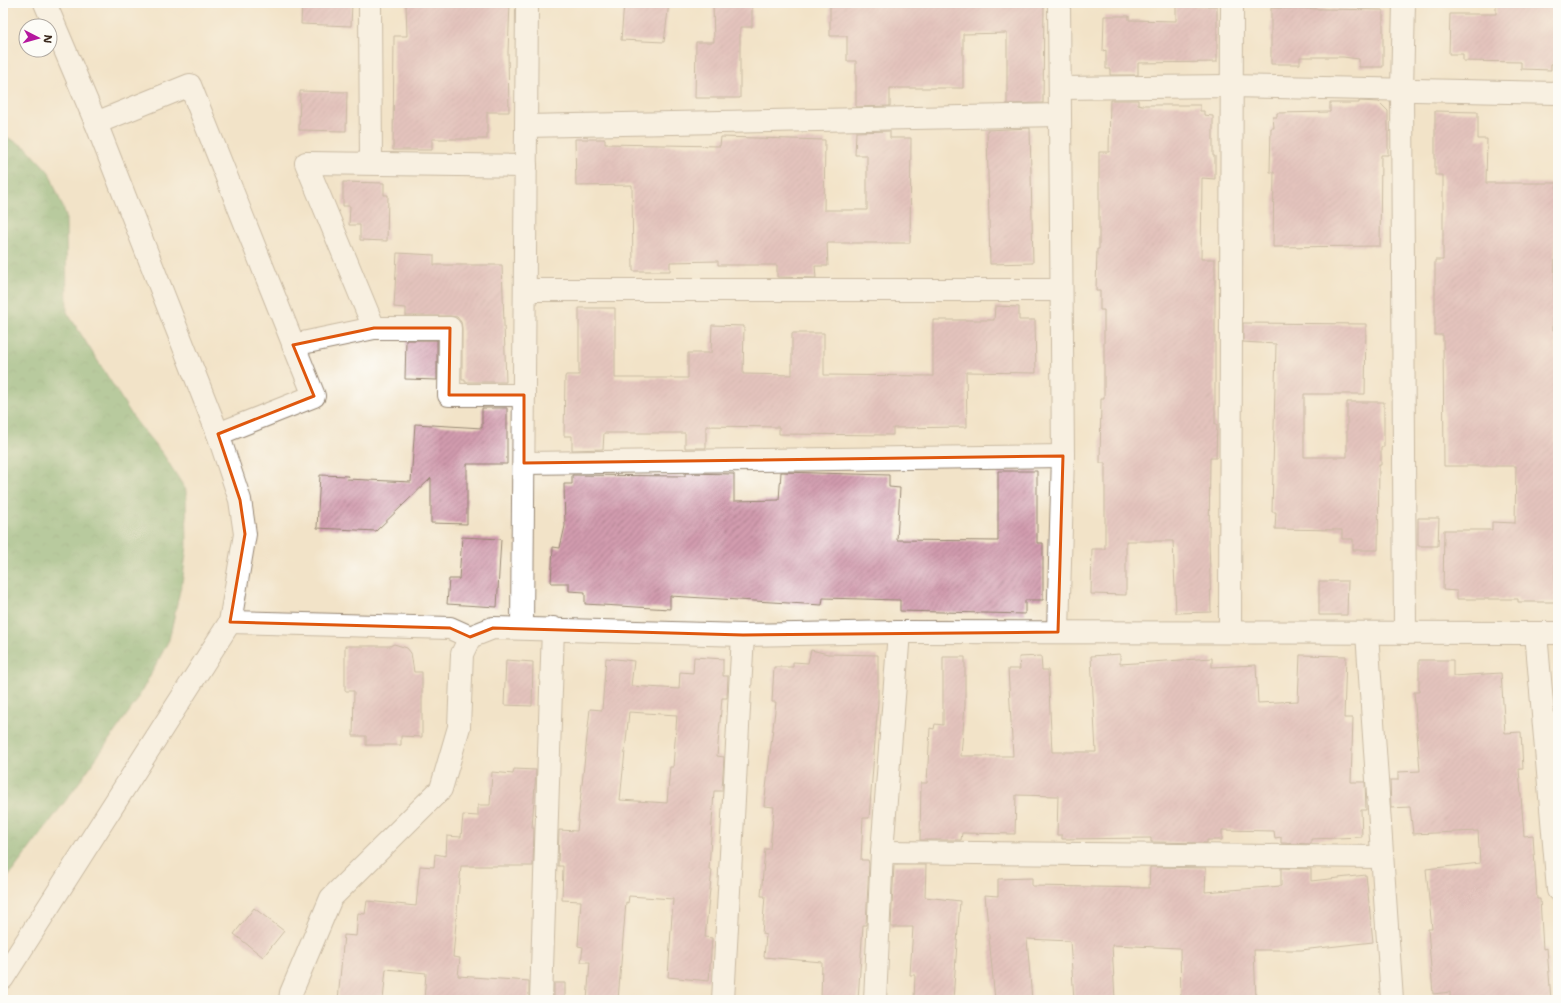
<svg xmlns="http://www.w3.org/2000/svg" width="1561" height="1003" font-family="'Shantell Sans',sans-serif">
<defs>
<pattern id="forest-crowns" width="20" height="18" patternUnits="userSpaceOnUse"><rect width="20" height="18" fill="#72ab6a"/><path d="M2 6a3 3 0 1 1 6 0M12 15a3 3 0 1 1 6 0" fill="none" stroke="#5f8b57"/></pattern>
<pattern id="building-hatch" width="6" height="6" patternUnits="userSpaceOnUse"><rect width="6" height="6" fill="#d19bae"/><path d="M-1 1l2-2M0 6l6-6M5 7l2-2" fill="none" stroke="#ab7f8d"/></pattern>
</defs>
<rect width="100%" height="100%" fill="#fdfcf7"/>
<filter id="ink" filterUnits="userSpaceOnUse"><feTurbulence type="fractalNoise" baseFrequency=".025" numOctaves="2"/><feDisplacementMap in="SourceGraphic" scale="8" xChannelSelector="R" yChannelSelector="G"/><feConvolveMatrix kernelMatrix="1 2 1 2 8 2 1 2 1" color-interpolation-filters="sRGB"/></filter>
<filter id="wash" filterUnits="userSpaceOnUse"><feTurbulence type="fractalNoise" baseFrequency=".012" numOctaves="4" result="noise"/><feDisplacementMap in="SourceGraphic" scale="16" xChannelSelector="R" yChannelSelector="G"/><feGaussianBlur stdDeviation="0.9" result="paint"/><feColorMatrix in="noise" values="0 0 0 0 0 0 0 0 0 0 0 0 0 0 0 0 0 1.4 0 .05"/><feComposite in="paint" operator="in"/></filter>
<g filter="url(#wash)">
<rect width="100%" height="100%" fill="#f2e3c8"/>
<path fill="url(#forest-crowns)" stroke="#566a44" d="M3,135L27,148L49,172L66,215L67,312L135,420L163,454L186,490L187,546L183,577L169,640L136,702L73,791L3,884Z"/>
<g id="blocks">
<g fill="url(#building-hatch)" fill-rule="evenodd">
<path d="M302,3H352L351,26L301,24Z"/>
<path d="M406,3H510L508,52L509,112H487V139H432V150H393L394,36H407Z"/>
<path d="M624,3H669L664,42L621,40Z"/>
<path d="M713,3H752V27H740V98H695L696,42H714Z"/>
<path d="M830,3H1044L1043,103L1007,104V33L963,34V88H890V106L856,107V61H847V36H830Z"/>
<path d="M1496,3H1557V63L1551,64V70L1521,69V62L1463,61V54H1449L1450,14H1496Z"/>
<path d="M1176,6H1217V62L1138,63V75H1110V69H1106V50L1103,51L1104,16H1129V20L1176,21Z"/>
<path d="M1271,8L1383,10V67H1359V59L1343,57H1300V64H1271Z"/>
<path d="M300,91L347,92L346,131L299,130Z"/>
<path d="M1110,100H1138V104L1142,105H1200V111H1204V115L1213,116V156H1215V179L1202,178L1201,259H1215V424H1217L1216,458H1210L1209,539L1211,612L1176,613L1173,541H1126V595L1091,594L1092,549H1105V463H1100L1101,399H1104V310H1100V291H1096L1097,249H1099V152H1109Z"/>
<path d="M1359,101L1379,102L1388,111V155H1381L1380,246L1273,247L1274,172H1270L1271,128H1274L1273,117H1277V113L1330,112V103H1359Z"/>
<path d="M1435,111L1478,112V139H1487L1486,183H1557L1553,330H1556L1555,602H1518V599H1457V591L1443,590L1444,530H1492V522L1515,523L1516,466H1444L1443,335H1435V260H1443V175H1435Z"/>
<path d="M1030,128L1033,263L990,264L987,130Z"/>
<path d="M890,131V138H911L910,243H827L828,266H815L816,278L777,277V265H718V261L670,262V271H633L632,185L576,186L575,139H605V144L720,146L721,137L825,140L824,210H867V155H855L856,132Z"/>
<path d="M343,182L384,183V195H388L387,241L360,240V225H349L350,206H343Z"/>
<path d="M397,253L434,255V265H502L506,382H465V380H462V328L461,322L457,317L450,316H406V308L394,307Z"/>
<path d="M995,306L1019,307V320H1035L1036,373L966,372L967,427L893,428V435L779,434V427L706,426V448H685V433H604L603,449L572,450V436H564L565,377L566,375H579V308H615V378H688V353H711L712,325L744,326L743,374L792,375V333H824V375L933,376V320H994Z"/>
<path d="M1243,323L1366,324L1365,394H1304V457H1347V402H1384V447H1381V465H1379L1378,550H1353V539H1342V530L1275,529L1276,512H1272L1276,344L1243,342Z"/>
<path d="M406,340H437V380L405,379Z"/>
<path d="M482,408H507V464H467V524L431,523V478L376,531L317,528L320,475L348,476L347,479L411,482L415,424L482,428Z"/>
<path d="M998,471H1037V543H1043V600H1025V614L900,611V600L823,598L822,605L670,596V609L585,604V592L569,591V583H551L553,547L560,548L565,526L564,484H572V475L685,476V473L734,474V501L779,500L781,472L889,475V487L900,488L897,540L998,541Z"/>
<path d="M1418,518H1439L1438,546H1418Z"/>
<path d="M462,537L501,539L497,607L447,604L449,579H459Z"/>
<path d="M1319,581H1348L1347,615H1319Z"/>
<path d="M394,644L407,648L411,653L414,672H422V737L401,736V745H366V736H353L354,691H345V646H390Z"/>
<path d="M811,650L828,654L878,655V702L869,818H863L861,860H868L869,864L866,925H863L858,1000H821L822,962L764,957L766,935L762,934L765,896H761L765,849H770L774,807L764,806L776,702H772L774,667H793V662L808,663Z"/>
<path d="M1120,654V664L1212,658V667L1256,665L1258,703L1298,701L1300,655L1346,656L1344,718H1353L1351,782H1365L1366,810H1361L1362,837L1311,839V844L1281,843V837L1275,838L1274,831L1222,830V840H1207V843L1151,842V838L1062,839V835H1057L1058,796L1016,795L1015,834L962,833L961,840H920L921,783H927L930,728L934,729L935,724L943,725V657H965V705L961,756H1013L1008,669H1020L1019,657L1041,656L1042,670H1048L1052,752H1096L1091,656Z"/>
<path d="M694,657L723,659V676H728L727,698H722L717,756L724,757L722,791H714L709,869L712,870L705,937L712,938L709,981L668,977L673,899L629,896L628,903L626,902L618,1000H587L590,962H581L583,947L578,946L581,901L562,900L563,866H558L559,830L577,831L590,709L602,710L606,658L634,661L631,686L679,689L680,672L693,673ZM629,712L677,715L673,767H670L667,803L620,800Z"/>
<path d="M506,660L533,662L532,706L504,705Z"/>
<path d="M1419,660H1453V676L1501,673L1505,733L1521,732L1523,769H1519L1524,836L1533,835L1537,899H1540L1543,949L1547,948L1551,1000H1450V992L1433,994L1428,929H1432L1426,869L1480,863L1478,831L1413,834L1410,807L1391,808L1390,780H1398V772L1420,771L1414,692H1419Z"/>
<path d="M514,769L536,770L532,828H534L533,866H461L453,957L460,958L458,976L529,981V1000H424L426,973L386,969L383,1000H338L344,935L356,936L358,913L365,914L367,901L416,906L420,866L434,867L435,854L446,856L447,836L461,837L463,815L478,816V805H490L492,772L513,774Z"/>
<path d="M894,865H926L925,897L960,901L953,1000H914L915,975H910L913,927H891Z"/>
<path d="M1150,867L1206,868L1205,892L1281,886V868L1311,869V881L1366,875L1373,942L1301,950H1254L1256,1000H1181L1180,948L1112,945L1115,1000H1074L1070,941L1027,939L1032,1000H995L985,895L998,896V879L1032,878V886L1149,888Z"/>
<path d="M254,908L284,931L263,957L234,934Z"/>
<rect x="554" y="983" width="11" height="17"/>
</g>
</g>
</g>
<g filter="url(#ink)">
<use href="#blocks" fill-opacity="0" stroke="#968673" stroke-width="1"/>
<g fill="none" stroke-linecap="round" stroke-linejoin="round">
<g stroke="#968673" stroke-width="24">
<g id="minor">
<path d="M370,3L371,163"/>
<path d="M1404,3L1402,90L1405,633"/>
<path d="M1060,88L1230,86L1558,93"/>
<path d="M96,123L190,85L314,396L218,434"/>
<path d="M526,126L1059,115"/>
<path d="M525,290H1061"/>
<path d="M293,345L374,328"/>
<path d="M524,395H449L450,328H374L306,163L526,166"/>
<path d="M524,463L1063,456"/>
<path d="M230,622L450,628L470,637"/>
<path d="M522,628L527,3"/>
<path d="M1058,632L1063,456L1059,3"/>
<path d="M1230,632L1232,3"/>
<path d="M1367,633L1392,1000"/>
<path d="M1536,633L1558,890"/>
<path d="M882,852L1382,857"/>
<path d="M3,978L230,622L245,534L240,500L218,434L96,123L45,3"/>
<path d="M541,1000L553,628"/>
<path d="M723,1000L743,635"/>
<path d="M875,1000L882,852L899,632"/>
</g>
</g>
<g stroke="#968673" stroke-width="24">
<path id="tertiary" d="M290,1000L291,993L331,898L441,789L459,727L462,654L470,637L493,628L743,635L899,632L1558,633"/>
</g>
<use href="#minor" stroke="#fff" stroke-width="22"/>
<use href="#tertiary" stroke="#fff" stroke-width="22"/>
</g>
</g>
<path d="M0 0H1561V1003H0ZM374,328H450L449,395H524V463L1063,456L1058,632L743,635L493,628L470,637L450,628L230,622L245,534L240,500L218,434L314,396L293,345Z" fill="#f2e3c8" fill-opacity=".55" fill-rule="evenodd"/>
<path fill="none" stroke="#df570d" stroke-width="3" stroke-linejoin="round" d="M374,328H450L449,395H524V463L1063,456L1058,632L743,635L493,628L470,637L450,628L230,622L245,534L240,500L218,434L314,396L293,345Z"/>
<rect width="1561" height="1003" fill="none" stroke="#fdfcf7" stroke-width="16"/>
<g transform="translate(38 38) rotate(96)"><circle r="19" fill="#fdfcf7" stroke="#afa8a0"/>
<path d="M0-3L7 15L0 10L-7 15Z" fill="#b5179e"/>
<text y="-6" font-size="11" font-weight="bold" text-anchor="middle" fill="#3b2a1e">N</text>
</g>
</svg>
